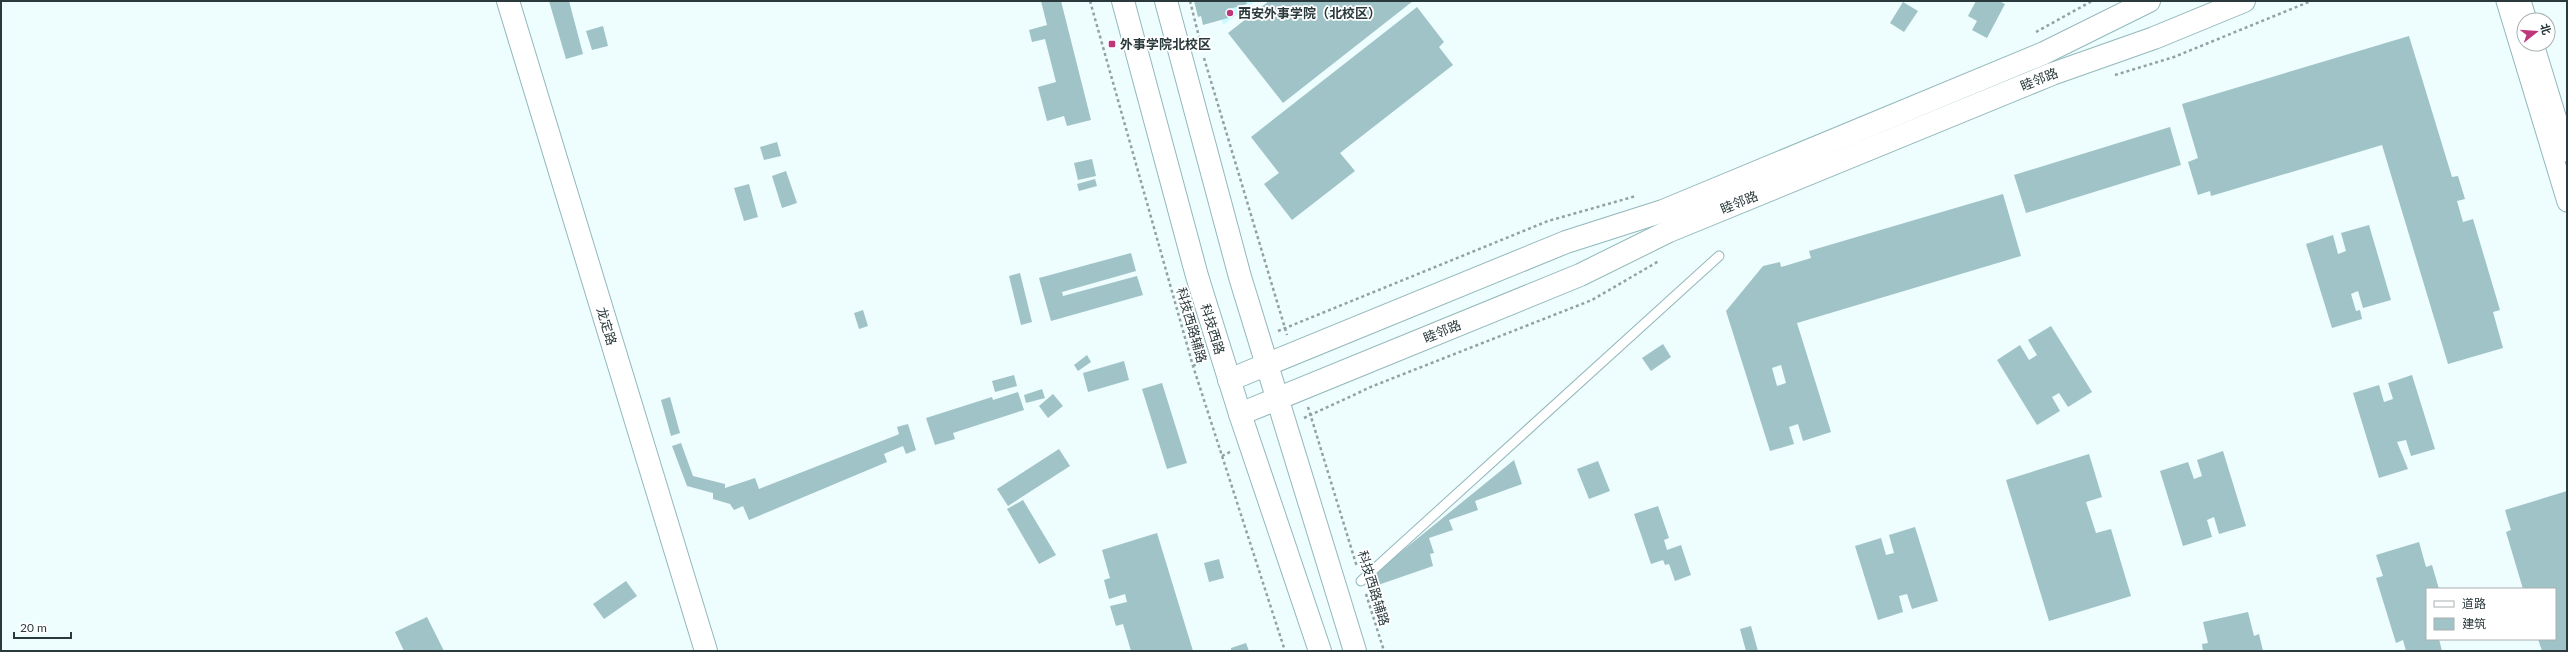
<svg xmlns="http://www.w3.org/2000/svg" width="2568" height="652" font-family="Lato,'Noto Sans SC',sans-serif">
<rect width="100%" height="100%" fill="#eefdfe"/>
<path fill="#cafaff" d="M1217,1H1255L1223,25Z"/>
<g fill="#9fc3c7" fill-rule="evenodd">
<path d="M549,1H569L583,54L566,59Z"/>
<path d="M1041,1H1061L1091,120L1067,126L1064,116L1047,121L1038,87L1056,82L1045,39L1032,42L1029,30L1047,25Z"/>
<path d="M1194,1H1246L1247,4L1226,10L1228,18L1203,25L1201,16L1198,17Z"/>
<path d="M1269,1H1413L1283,103L1228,33Z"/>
<path d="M1976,1H1999L2005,4L1987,38L1972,30L1977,21L1968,16Z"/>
<path d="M1903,2L1918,11L1904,32L1890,23Z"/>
<path d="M1417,7L1444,42L1439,47L1453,65L1340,153L1355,171L1292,220L1264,184L1279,173L1251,137Z"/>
<path d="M603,26L608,46L592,50L586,31Z"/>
<path d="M2409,36L2452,177L2458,176L2465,199L2457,201L2463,222L2473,219L2500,310L2493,312L2503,348L2448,364L2382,145L2211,196L2210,191L2198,195L2188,162L2198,158L2182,104Z"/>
<path d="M2170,127L2181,165L2026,213L2014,175Z"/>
<path d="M777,142L781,156L764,160L760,147Z"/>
<path d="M1092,159L1096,176L1078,180L1074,163Z"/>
<path d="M786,171L797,203L782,208L772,176Z"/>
<path d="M1095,179L1097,186L1079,191L1077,184Z"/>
<path d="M749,184L758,217L744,221L734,188Z"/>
<path d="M2003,194L2021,256L1797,323L1831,432L1803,441L1798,424L1789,427L1794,444L1770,451L1726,311L1763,266L1780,262L1781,267L1788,265L1811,258L1809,251ZM1781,365L1786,383L1777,386L1772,368Z"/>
<path d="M2369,225L2391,300L2363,308L2358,291L2351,294L2356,311L2360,310L2362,319L2332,328L2306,244L2333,235L2338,254L2346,251L2341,233Z"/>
<path d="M1131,253L1136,271L1062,292L1063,296L1137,276L1143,295L1051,321L1039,278Z"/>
<path d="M1020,273L1032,322L1021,325L1009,276Z"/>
<path d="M863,310L868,326L859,329L854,313Z"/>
<path d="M2051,326L2092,392L2068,407L2059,393L2052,397L2060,411L2037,425L1997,360L2020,345L2029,360L2037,355L2028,340Z"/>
<path d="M1663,344L1671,357L1651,371L1642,358Z"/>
<path d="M1087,355L1091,362L1078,371L1074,365Z"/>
<path d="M1124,361L1129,380L1088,392L1083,373Z"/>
<path d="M1014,375L1017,386L995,392L992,381Z"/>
<path d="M2412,375L2435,449L2411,456L2406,440L2397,442L2408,469L2379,478L2353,393L2379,385L2384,402L2393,399L2388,383Z"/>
<path d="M1162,383L1187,463L1167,469L1142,389Z"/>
<path d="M1042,389L1045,398L1026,403L1024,395Z"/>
<path d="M1018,392L1024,410L953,433L955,439L935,445L926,418L992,397L993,400Z"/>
<path d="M1053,394L1063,406L1048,418L1039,406Z"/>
<path d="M670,397L680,433L671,436L661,400Z"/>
<path d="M908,424L916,450L906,454L903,446L886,453L884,454L887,462L749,520L743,506L734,510L730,504L713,499V493L687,486L672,446L681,443L693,476L725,484V488L755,478L759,489L897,435L899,434L897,427Z"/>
<path d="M1059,449L1070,466L1008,506L997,489Z"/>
<path d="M2223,451L2246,526L2219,534L2214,517L2207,520L2212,537L2183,546L2160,471L2188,462L2194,479L2202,476L2197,460Z"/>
<path d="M2089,454L2102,497L2086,502L2096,533L2111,529L2131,596L2049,621L2006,480Z"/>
<path d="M1514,460L1522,484L1475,501L1478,510L1449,520L1453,530L1429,538L1434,553L1430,554L1433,566L1378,585L1375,573Z"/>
<path d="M1598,461L1610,491L1589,499L1577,469Z"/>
<path d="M2567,491V651H2542L2538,639H2555V589H2523L2506,532L2511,530L2505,510Z"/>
<path d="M1023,500L1056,555L1039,564L1007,509Z"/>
<path d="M1658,506L1669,538L1664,540L1667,550L1681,545L1691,575L1675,581L1669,564L1665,565L1663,560L1651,564L1634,514Z"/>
<path d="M1915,527L1938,601L1912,609L1907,594L1899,596L1903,612L1878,620L1855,546L1881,538L1886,555L1894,553L1889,535Z"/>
<path d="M1157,533L1193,651H1131L1123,624L1116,626L1110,606L1127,602L1125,594L1109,599L1104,580L1110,578L1102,550Z"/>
<path d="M2419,542L2426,567L2432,565L2439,589H2427V639H2439L2442,651H2406L2403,640L2396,643L2376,578L2383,576L2376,555Z"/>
<path d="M1219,559L1224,578L1209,582L1204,563Z"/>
<path d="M626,581L637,596L604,619L593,604Z"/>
<path d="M2248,612L2254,636L2259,634L2263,651H2203L2202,644L2208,643L2203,622Z"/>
<path d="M427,617L444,651H404L395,632Z"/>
<path d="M1751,626L1758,651H1746L1740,629Z"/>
<path d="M1246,643L1249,651H1231V648Z"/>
</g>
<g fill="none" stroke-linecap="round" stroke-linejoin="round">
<g stroke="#93b8bb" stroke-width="11">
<path id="lane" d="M1361,581L1719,256"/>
</g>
<g stroke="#93b8bb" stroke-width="21">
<g id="street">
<path d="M2506,1L2567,202"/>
<path d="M2521,1L2527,20"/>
<path d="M2534,44L2567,152"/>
</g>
</g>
<g stroke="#93b8bb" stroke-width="24">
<g id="secondary">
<path d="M508,1L706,651"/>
<path d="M1229,380L1566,242L1663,211L2044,53L2149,1"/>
<path d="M1240,414L1580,275L1669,231L2052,74L2154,38L2244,1"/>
</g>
</g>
<g stroke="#93b8bb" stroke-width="24">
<g id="primary">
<path d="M1123,1L1197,276L1240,414L1320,651"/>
<path d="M1166,1L1240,277L1355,651"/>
</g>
</g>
<g stroke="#92a1a2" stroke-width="2.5" stroke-dasharray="3 3" stroke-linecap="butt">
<path d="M1090,1L1193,366L1285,651"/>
<path d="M1190,1L1203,53"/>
<path d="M2036,32L2092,1"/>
<path d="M1204,58L1287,335"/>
<path d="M2115,75L2174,57L2311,1"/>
<path d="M1278,331L1548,221L1636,196"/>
<path d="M1193,366L1203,361"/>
<path d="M1308,407L1357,567"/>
<path d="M1304,418L1373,386L1592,300L1659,261"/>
<path d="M1222,456L1232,451"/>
<path d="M1366,594L1384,651"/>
</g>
<use href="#lane" stroke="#fff" stroke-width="9"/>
<use href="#street" stroke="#fff" stroke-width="19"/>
<use href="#secondary" stroke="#fff" stroke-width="22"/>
<use href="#primary" stroke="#fff" stroke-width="22"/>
</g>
<g fill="#bd377a" stroke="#fff" stroke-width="1.5">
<circle cx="1230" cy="13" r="4"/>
<rect x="1108" y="40" width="8" height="8" rx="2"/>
</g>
<g text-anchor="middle" stroke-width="3.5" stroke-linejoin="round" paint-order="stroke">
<g font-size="13" font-weight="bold" fill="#2a393b" stroke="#fff" text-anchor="start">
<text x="1238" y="18">西安外事学院（北校区）</text>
<text x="1120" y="49">外事学院北校区</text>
</g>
<g font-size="13" fill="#2a393b" stroke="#fff">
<text transform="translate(2039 79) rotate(-22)" y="5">睦邻路</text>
<text transform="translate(1739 202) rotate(-22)" y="5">睦邻路</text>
<text transform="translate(1192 325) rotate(74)" y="5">科技西路辅路</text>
<text transform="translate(607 326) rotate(73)" y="5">龙定路</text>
<text transform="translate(1213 329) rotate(73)" y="5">科技西路</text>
<text transform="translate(1442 331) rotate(-22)" y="5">睦邻路</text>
<text transform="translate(1374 588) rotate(73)" y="5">科技西路辅路</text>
</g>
</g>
<rect width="2568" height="652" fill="none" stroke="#2a393b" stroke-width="4"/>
<rect x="2426" y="588" width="130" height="52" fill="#ffffff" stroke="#aab0b1"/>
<rect x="2434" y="601" width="20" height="6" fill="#ffffff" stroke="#aab0b1"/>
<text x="2462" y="608" font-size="12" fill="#2a393b">道路</text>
<rect x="2434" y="618" width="20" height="12" fill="#9fc3c7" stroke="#aab0b1"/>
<text x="2462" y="628" font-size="12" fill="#2a393b">建筑</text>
<g transform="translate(2536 32) rotate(73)"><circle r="19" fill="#ffffff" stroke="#aab0b1"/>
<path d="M0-3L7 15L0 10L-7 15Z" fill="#bd377a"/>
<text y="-6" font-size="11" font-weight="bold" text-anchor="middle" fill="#2a393b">北</text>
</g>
<path d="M14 632v6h57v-6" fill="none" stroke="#2a393b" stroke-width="2"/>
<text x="20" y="632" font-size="12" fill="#2a393b" stroke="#ffffff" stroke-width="3" paint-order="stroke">20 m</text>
</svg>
